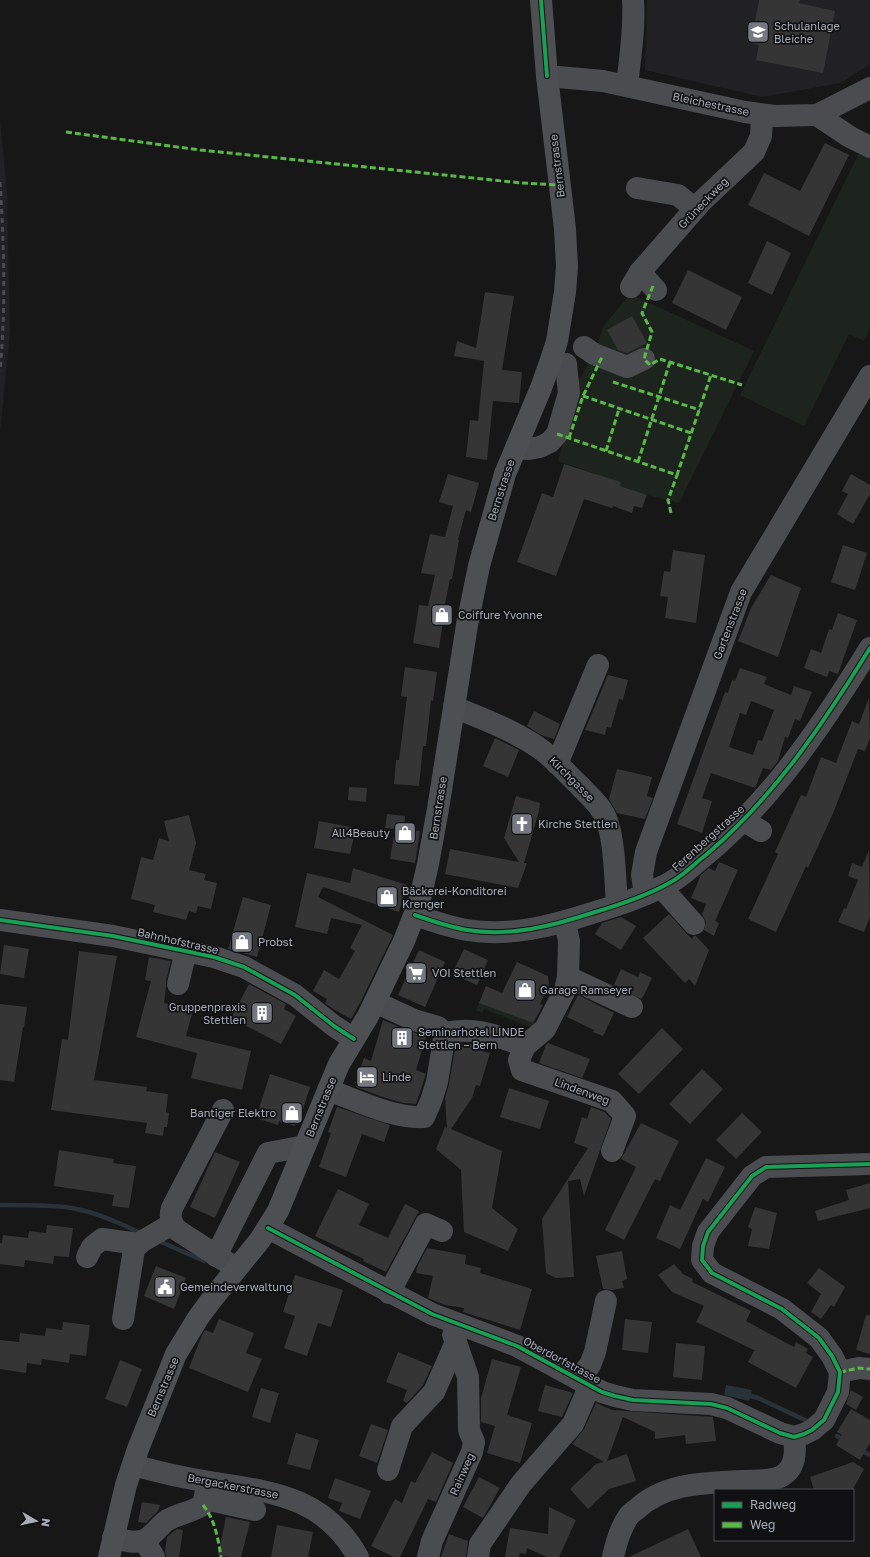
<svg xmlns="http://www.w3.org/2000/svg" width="870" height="1557" font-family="'Golos Text',sans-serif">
<rect width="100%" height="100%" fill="#171717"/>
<g fill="#212123">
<path d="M647,0H870V64L841,83L762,97L645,70Z"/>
<path d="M0,121L7,190L10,332L0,434Z"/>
</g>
<g fill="#1d241e">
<path d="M859,153L870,158V328L864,341L849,334L804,426L740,395Z"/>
<path d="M630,294L754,351L679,503L647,495L620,486V482L558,461L565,437L576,385L594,354L603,327Z"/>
<path d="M479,1003L541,1026L537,1030L484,1009L481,1015V1012L476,1011Z"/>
</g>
<path fill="#2a3239" d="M726,1385L752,1390L749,1401L724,1395Z"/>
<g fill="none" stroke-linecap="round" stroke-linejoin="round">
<g stroke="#2a3239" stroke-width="4.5">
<path d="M0,1205C22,1205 43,1205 65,1207C90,1210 116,1221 138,1232"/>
<path d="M159,1241L204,1261"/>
<path d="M744,1394L758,1398L807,1421"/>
<path d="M837,1436L844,1440"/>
<path d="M859,1449L870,1455"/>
</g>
</g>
<g fill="#353536" fill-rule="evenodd">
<path d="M759,0H800L799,3L835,11L823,73L756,60L759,45L751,43Z"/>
<path d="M825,143L849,155L809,236L748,205L764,173L800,191Z"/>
<path d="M767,241L791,253L772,295L748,283Z"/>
<path d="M688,270L742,297L726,330L672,303Z"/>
<path d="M485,292L514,296L502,370L522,372L519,403L493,401L487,460L466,457L470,420L478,421L484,361L454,356L457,341L476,348Z"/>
<path d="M632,316L647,343L627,353L618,350L607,330Z"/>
<path d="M564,464L621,482L620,486L647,495L642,508L634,506L632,513L613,506L612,508L584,499L556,576L517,562L542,493L553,497Z"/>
<path d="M448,474L479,483L471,512L466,510L458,540H459L452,579H450L444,609H445L439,648L413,643L419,605L428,606L435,575L421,573L430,534L445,537L453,506L439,502Z"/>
<path d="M851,474L870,485V494L853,524L837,514L848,494L842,491Z"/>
<path d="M843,545L867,553L855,590L831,582Z"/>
<path d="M673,550L705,555L696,623L665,618L668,597L660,596L664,571L670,572Z"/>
<path d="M771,575L801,588L778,657L738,641L751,608Z"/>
<path d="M838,613L857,620L838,674L829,671L827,677L804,668L811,649L821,653L829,629L832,630Z"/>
<path d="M405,667L437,672L433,701L431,700L426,746H423L419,786L394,784L396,760H399L407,697L401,696Z"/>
<path d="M740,668L767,677L764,684L791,695L794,686L812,692L800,721L795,719L788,738L785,737L778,761L771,770L763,768L755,788L711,773L702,798L712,801L702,833L677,824L725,692L728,693L732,680L735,681ZM751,701L774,710L762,741L758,740L753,755L729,747L740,713L746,715Z"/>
<path d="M608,675L628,680L623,700L619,699L611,728L607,727L605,735L585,730Z"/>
<path d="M869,698L870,738L865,751L858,749L834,811L808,868L806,866L776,932L748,919L778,854L775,852L801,795L806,797L821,757L836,763L852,721L859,724Z"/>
<path d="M534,711L560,724L554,739L541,735L527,726Z"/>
<path d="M495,738L519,750L508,777L483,766Z"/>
<path d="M617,769L652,777L647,796L653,798L645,819L617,813L609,799Z"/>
<path d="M349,787L367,788L366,802L348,800Z"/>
<path d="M516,796L540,803L539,811L524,863H527L518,888L445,874L450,849L519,862L504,838Z"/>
<path d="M387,814L405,816L404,829L420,831L415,863L390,859L395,829L385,828Z"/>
<path d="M189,815L196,843L189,870L206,874L204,880L217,883L211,909L198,906L196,913L189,911L186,920L153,912L155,905L131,899L141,857L153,860L159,838L169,841L164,821Z"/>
<path d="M319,821L356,828L350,854L314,848Z"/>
<path d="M869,850L870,917L864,932L838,922L844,908L846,909L858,880L848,876L852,863L862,867Z"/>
<path d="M719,862L738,870L715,921L719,923L714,936L704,930L706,922L702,914L706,904L691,898L701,875L709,868L715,871Z"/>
<path d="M353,868L407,885L399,912L323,887L318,897L393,935L361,1001L351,1019L333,1009L325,1003L327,999L313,991L324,970L339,979L355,951L350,948L362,925L331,918L327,934L295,927L307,873L350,883Z"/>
<path d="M243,897L271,905L257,957L228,949Z"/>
<path d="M669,914L685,932L692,939L694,936H696L709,950L695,986L689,979L685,983L643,938Z"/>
<path d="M621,917L636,926L621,950L595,934L602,923Z"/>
<path d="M4,945L29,949L24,978L0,974Z"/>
<path d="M464,949L488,960L477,985L452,974Z"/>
<path d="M419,950L445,962L425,1007L398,995Z"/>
<path d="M79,951L117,956L94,1080L147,1087L146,1091L168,1094L166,1112L169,1113L167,1127H164L163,1136L145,1133L147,1123L51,1110L62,1039L68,1040Z"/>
<path d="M149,957L171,961L166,981V988L164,1003L193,1010L186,1036L251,1051L242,1090L191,1078L197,1053L136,1037L151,981L145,980Z"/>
<path d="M517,962L548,976L549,985L540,1004L543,1005L533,1023L479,1003L486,986L502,993Z"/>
<path d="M621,969L638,977L640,972L652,978L644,995L641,999L614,985Z"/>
<path d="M249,984L286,1004L284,1009L296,1016L281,1044L231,1018Z"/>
<path d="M578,995L614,1013L603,1036L593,1032L594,1030L567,1017Z"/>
<path d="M0,1004L27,1007L24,1028L23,1027L14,1082L0,1080Z"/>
<path d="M383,1020L409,1031L426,1036L416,1070L426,1074L416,1104L403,1103L380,1096L356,1087L358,1085L355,1083L364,1058L371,1061Z"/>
<path d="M662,1028L683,1049L639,1094L618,1074Z"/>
<path d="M468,1043L479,1046L478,1050L490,1053L480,1086L476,1085L472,1098L451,1129L502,1151L492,1208L518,1229L508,1251L464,1232L461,1170L436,1149L445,1127L447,1128L445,1098L449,1084L456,1044Z"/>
<path d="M548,1043L590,1059L582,1078L539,1063L546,1045Z"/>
<path d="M702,1069L723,1089L690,1124L669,1104Z"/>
<path d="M270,1074L310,1087L299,1122L297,1121L295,1126L279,1121L278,1125L256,1118Z"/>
<path d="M509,1088L549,1101L540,1129L500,1117Z"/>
<path d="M337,1107L390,1125L384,1142L362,1134L346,1177L319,1167L331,1133L328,1132Z"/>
<path d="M591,1107L605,1112L611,1119L584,1196L580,1179L568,1181L574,1277L556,1278L546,1273L542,1219L588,1148L574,1143L582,1117L587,1119Z"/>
<path d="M742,1113L762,1132L736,1159L716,1140Z"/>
<path d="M641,1123L679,1141L660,1181L655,1179L624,1240L605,1230L636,1167L621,1159Z"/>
<path d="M59,1150L114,1159L113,1163L136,1166L129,1208L112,1206L114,1195L54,1186Z"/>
<path d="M215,1152L240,1162L215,1218L190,1207Z"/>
<path d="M706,1158L725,1167L708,1202L703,1199L680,1249L656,1238L670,1205L680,1210Z"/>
<path d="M870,1183V1208L818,1221L815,1211L849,1200L846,1190Z"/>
<path d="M338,1189L369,1204L359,1225L388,1238L405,1204L419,1211L386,1272L363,1261L364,1259L315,1236Z"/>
<path d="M755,1207L777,1213L769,1249L748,1246L752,1229L748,1227Z"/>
<path d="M47,1225L73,1228L69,1257L54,1256L53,1264L25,1260L24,1267L0,1264V1243H2L3,1235L28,1238L29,1231L46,1233Z"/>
<path d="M427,1248L466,1255L465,1264L481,1268L480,1273L532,1289L520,1330L463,1312L464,1308L445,1305L428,1298L433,1276L416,1273L417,1267Z"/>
<path d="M622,1251L627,1279L622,1281L624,1288L612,1290L603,1289L596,1256Z"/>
<path d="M674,1264L683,1274L693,1279L692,1282L751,1311L746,1321L794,1347L796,1342L808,1349L806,1353L813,1357L796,1388L748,1362L754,1351H756L696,1322L704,1306L672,1292L658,1275Z"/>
<path d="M156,1266L186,1278L174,1309L144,1296Z"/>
<path d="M819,1268L845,1287L834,1307L831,1305L821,1319L811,1312L821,1294L807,1283Z"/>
<path d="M295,1275L343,1290L331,1327L318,1323L307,1356L284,1348L295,1316L283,1312Z"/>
<path d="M866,1315H870V1354L856,1350Z"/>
<path d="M219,1319L254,1333L246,1353L262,1359L248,1392L189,1368L202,1335L205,1330L213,1333Z"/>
<path d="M625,1319L652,1322L648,1353L622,1350Z"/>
<path d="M63,1322L90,1325L86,1356L70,1354L69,1363L42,1359L41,1365L27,1363L26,1373L0,1369V1340L19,1342L20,1333L45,1336L46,1328L62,1330Z"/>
<path d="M676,1343L705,1346L702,1380L673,1377Z"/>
<path d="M398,1352L432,1366L423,1385L407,1403L403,1401L407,1390L386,1382Z"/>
<path d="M492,1359L521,1367L507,1415L532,1423L520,1463L487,1453L495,1426L481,1422V1398Z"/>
<path d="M120,1360L142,1369L127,1407L105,1399Z"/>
<path d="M545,1385L573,1393L562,1417L538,1411Z"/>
<path d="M261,1388L279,1393L270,1423L252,1417Z"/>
<path d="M851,1390L863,1397L856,1410L846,1404Z"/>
<path d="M596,1403L612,1410L713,1417L716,1441L686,1444L685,1435L655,1439V1432L623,1417L607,1461L627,1454L636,1481L609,1489L588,1509L570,1489L596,1464L604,1462L572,1444L584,1429Z"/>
<path d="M851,1409L870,1420V1443L860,1460L836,1445L842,1435L837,1432Z"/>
<path d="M371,1424L388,1430L377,1463L359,1456Z"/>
<path d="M296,1433L319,1440L310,1470L287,1464Z"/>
<path d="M432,1452L453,1463L436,1502L428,1499L400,1557H394L371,1546L395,1499L402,1503L411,1481L415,1483Z"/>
<path d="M853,1462L864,1469L853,1489L814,1490L810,1477Z"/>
<path d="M479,1477L500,1488L483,1518L463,1507Z"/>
<path d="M335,1478L371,1491L360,1519L339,1511L342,1503L328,1498Z"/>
<path d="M142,1502L160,1505L158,1511L146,1523L138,1522Z"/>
<path d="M549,1507L576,1520L559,1557H547L527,1548L526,1554L520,1553L519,1557H505L510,1528L548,1534Z"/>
<path d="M226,1517L250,1522L241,1557H230L218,1555Z"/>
<path d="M277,1525L313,1532L308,1557H271Z"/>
<path d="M177,1529L183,1530L179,1557H166L165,1551L167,1537Z"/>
<path d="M688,1529L701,1557H629Z"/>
<path d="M449,1534L468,1541L466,1557H441Z"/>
</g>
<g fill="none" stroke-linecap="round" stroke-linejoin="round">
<g stroke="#4b4c50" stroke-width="22">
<path d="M547,76L603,81L745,112L775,116L817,115L870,88"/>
<path d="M627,86C630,57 635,29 633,0"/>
<path d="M817,115L850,137L870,147"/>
<path d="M637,188L678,195L695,209"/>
<path d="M640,272L656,290"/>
<path d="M631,287L640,272L701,202L754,152L761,136L762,115"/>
<path d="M584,347L594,354L627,367L644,359"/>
<path d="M516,448L529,449L540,447L550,442L557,434L569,393L566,364"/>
<path d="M454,707C483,719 513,730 539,748C554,758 566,773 579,785C589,796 602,806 607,821C615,843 615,881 617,905"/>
<path d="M557,764L598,665"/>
<path d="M743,820L761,831"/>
<path d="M661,887L694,924"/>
<path d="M645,894L642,875L646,852L741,592L870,376"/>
<path d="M415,915C432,921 449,927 467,930C510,937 552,926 592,913C619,905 647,896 671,882C684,875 695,863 707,854C775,796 823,724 870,648"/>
<path d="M0,920L113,936L214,957L244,967L295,995L334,1026L354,1039"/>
<path d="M568,977L632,1007"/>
<path d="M178,984L186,951"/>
<path d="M375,1002L414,1020L438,1027L445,1033"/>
<path d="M445,1033C476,1026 496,1036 525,1046L545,1029L565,990L568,977L569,941L565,922"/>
<path d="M525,1046L519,1060L522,1070L612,1101L625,1116L612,1151"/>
<path d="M328,1090C357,1100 394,1119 424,1117L431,1101L437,1082L445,1033"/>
<path d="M223,1110L172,1208C169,1217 171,1223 177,1230L236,1268"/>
<path d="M268,1228L432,1314L517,1346L602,1392L615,1396L633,1400L711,1404L727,1408L780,1433L794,1437L804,1434L812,1430L824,1420L838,1392L840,1372L832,1356L819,1338L782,1309L712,1273L702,1260L703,1246L708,1232L752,1176L766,1167L870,1164"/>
<path d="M216,1256L268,1153L305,1146"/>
<path d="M87,1257L92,1247L102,1239L139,1244"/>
<path d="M389,1293L426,1224L442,1231"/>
<path d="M123,1319L134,1249L141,1242L172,1224"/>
<path d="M840,1372L859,1368L870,1369"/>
<path d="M578,1379L590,1365L595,1352L606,1301"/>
<path d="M133,1465C158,1472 184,1478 210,1482C272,1492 324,1496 358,1557"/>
<path d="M388,1470L402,1426L434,1392L456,1342L453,1335"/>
<path d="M205,1499L255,1510"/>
<path d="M113,1538C122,1540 133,1543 141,1541C151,1539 158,1527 166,1521C177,1514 190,1513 203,1505L208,1482"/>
<path d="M146,1540L148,1547L154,1557"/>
<path d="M428,1557L432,1541L472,1452L474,1442L469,1430L468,1377L456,1342"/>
<path d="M478,1557L480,1544L521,1484L573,1424L590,1385"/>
<path d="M613,1557C616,1543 620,1529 628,1517C630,1514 634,1511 637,1509C665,1483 704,1483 740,1481C753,1480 768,1482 780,1477C796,1469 796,1452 794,1437"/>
</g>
<path stroke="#4d4f52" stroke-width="22" d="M109,1557L126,1485L138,1449L176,1354L198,1318L212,1299L260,1240L278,1211L339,1064L368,1016L404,941L419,903L428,864L438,809L467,625L479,566L505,474L541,388L551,360L557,341L565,292L567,267L565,229L547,76L541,0"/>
<path stroke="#4b4c4f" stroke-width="3" stroke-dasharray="5 4" stroke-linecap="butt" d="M0,182C4,245 6,308 0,371"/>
<g stroke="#58b947" stroke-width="3" stroke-dasharray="6 3" stroke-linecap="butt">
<path d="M66,132L200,150L522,183L560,185"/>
<path d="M653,286L642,313L652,332L644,359L650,365L660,359L742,385"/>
<path d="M613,382L700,410"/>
<path d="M583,396L691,433"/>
<path d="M557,434L677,475L711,375"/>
<path d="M569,438L583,396L602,357"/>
<path d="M606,451L619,409"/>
<path d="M638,462L670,362"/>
<path d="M671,513L668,500L677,475"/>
<path d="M840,1372L859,1368L870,1369"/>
<path d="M203,1505C215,1520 218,1538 221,1557"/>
</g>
<g stroke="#111113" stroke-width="6">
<g id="cycleway">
<path d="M541,0L547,76"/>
<path d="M415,915C432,921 449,927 467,930C510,937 552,926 592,913C619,905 647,896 671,882C684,875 695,863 707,854C775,796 823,724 870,648"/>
<path d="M0,920L113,936L214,957L244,967L295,995L334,1026L354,1039"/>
<path d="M268,1228L432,1314L517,1346L602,1392L615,1396L633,1400L711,1404L727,1408L780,1433L794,1437L804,1434L812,1430L824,1420L838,1392L840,1372L832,1356L819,1338L782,1309L712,1273L702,1260L703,1246L708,1232L752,1176L766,1167L870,1164"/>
</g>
</g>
<use href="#cycleway" stroke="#1a9f57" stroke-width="4"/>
</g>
<defs>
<g id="school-square" transform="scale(1.15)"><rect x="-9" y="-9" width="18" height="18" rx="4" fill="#757880" stroke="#111113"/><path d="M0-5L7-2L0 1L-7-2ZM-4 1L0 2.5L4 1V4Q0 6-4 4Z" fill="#fff"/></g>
<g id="shop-square" transform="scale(1.15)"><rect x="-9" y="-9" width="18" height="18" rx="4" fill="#757880" stroke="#111113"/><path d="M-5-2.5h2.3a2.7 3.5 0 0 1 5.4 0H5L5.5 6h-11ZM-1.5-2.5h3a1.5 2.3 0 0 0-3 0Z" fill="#fff"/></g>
<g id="church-square" transform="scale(1.15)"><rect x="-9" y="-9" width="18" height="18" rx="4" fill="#757880" stroke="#111113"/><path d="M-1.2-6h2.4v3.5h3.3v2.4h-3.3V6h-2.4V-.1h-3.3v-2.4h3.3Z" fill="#fff"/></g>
<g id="supermarket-square" transform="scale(1.15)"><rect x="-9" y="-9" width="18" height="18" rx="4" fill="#757880" stroke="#111113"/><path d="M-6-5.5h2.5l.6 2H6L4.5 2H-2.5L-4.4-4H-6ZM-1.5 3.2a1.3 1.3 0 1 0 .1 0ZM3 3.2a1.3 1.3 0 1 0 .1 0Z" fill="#fff"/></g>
<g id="building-square" transform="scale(1.15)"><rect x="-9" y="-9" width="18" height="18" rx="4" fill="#757880" stroke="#111113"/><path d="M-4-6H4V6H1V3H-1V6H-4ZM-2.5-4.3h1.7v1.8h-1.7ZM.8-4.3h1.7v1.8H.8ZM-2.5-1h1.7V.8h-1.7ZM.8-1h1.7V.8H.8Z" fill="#fff"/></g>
<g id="hotel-square" transform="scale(1.15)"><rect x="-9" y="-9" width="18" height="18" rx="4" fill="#757880" stroke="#111113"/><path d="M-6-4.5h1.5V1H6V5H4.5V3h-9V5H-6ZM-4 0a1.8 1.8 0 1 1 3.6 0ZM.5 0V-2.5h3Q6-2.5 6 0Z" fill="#fff"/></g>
<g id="civic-square" transform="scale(1.15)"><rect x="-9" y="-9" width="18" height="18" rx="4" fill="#757880" stroke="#111113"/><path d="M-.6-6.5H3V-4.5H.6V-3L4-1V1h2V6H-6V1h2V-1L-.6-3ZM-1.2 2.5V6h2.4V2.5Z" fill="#fff"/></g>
</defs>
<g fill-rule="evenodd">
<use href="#school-square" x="758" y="32"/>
<use href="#shop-square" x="442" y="615"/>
<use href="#church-square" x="522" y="824"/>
<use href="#shop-square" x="405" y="833"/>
<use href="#shop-square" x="387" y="897"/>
<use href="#shop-square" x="242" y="942"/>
<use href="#supermarket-square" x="416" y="973"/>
<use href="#shop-square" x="525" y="990"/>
<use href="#building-square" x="262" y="1013"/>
<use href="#building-square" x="402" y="1038"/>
<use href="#hotel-square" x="367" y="1077"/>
<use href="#shop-square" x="292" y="1113"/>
<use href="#civic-square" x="165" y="1287"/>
</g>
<g text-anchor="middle" stroke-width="3.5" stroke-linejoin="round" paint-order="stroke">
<g font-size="11" fill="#a8adb8" stroke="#111113" text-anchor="start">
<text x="774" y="30">Schulanlage<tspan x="774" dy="13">Bleiche</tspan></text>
<text x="458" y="619">Coiffure Yvonne</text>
<text x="538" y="828">Kirche Stettlen</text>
<text x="390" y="837" text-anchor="end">All4Beauty</text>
<text x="402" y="895">Bäckerei-Konditorei<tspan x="402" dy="13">Krenger</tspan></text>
<text x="258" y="946">Probst</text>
<text x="432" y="977">VOI Stettlen</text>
<text x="540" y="994">Garage Ramseyer</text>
<text x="246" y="1011" text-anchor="end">Gruppenpraxis<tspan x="246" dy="13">Stettlen</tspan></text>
<text x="418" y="1036">Seminarhotel LINDE<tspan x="418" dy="13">Stettlen – Bern</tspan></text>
<text x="382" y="1081">Linde</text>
<text x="276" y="1117" text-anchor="end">Bantiger Elektro</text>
<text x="180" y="1291">Gemeindeverwaltung</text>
</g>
<g font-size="11" fill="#a8adb8" stroke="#111113">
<text transform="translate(711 104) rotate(12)" y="4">Bleichestrasse</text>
<text transform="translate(557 166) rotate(-97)" y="4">Bernstrasse</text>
<text transform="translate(703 203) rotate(-46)" y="4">Grüneckweg</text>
<text transform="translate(501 490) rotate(-72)" y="4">Bernstrasse</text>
<text transform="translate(730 624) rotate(-69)" y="4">Gartenstrasse</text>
<text transform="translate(572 779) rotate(45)" y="4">Kirchgasse</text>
<text transform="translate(438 808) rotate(-81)" y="4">Bernstrasse</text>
<text transform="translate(708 838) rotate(-42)" y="4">Ferenbergstrasse</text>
<text transform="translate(178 941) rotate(13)" y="4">Bahnhofstrasse</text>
<text transform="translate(582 1091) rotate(20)" y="4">Lindenweg</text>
<text transform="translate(321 1107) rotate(-68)" y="4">Bernstrasse</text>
<text transform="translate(562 1360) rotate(28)" y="4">Oberdorfstrasse</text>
<text transform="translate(163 1387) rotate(-67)" y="4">Bernstrasse</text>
<text transform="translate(462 1474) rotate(-66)" y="4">Rainweg</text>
<text transform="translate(233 1486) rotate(11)" y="4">Bergackerstrasse</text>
</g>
</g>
<rect x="714" y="1489" width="140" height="52" fill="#111113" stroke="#4d4f55"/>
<rect x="722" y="1502" width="20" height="6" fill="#1a9f57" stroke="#4d4f55"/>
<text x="750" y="1509" font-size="12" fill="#a8adb8">Radweg</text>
<rect x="722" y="1522" width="20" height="6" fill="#58b947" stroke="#4d4f55"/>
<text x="750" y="1529" font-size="12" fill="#a8adb8">Weg</text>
<g transform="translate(36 1521) rotate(99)" stroke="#111113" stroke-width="3" paint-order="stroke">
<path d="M0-3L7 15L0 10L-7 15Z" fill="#a8adb8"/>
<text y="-6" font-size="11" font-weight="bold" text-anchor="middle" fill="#a8adb8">N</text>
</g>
</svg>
